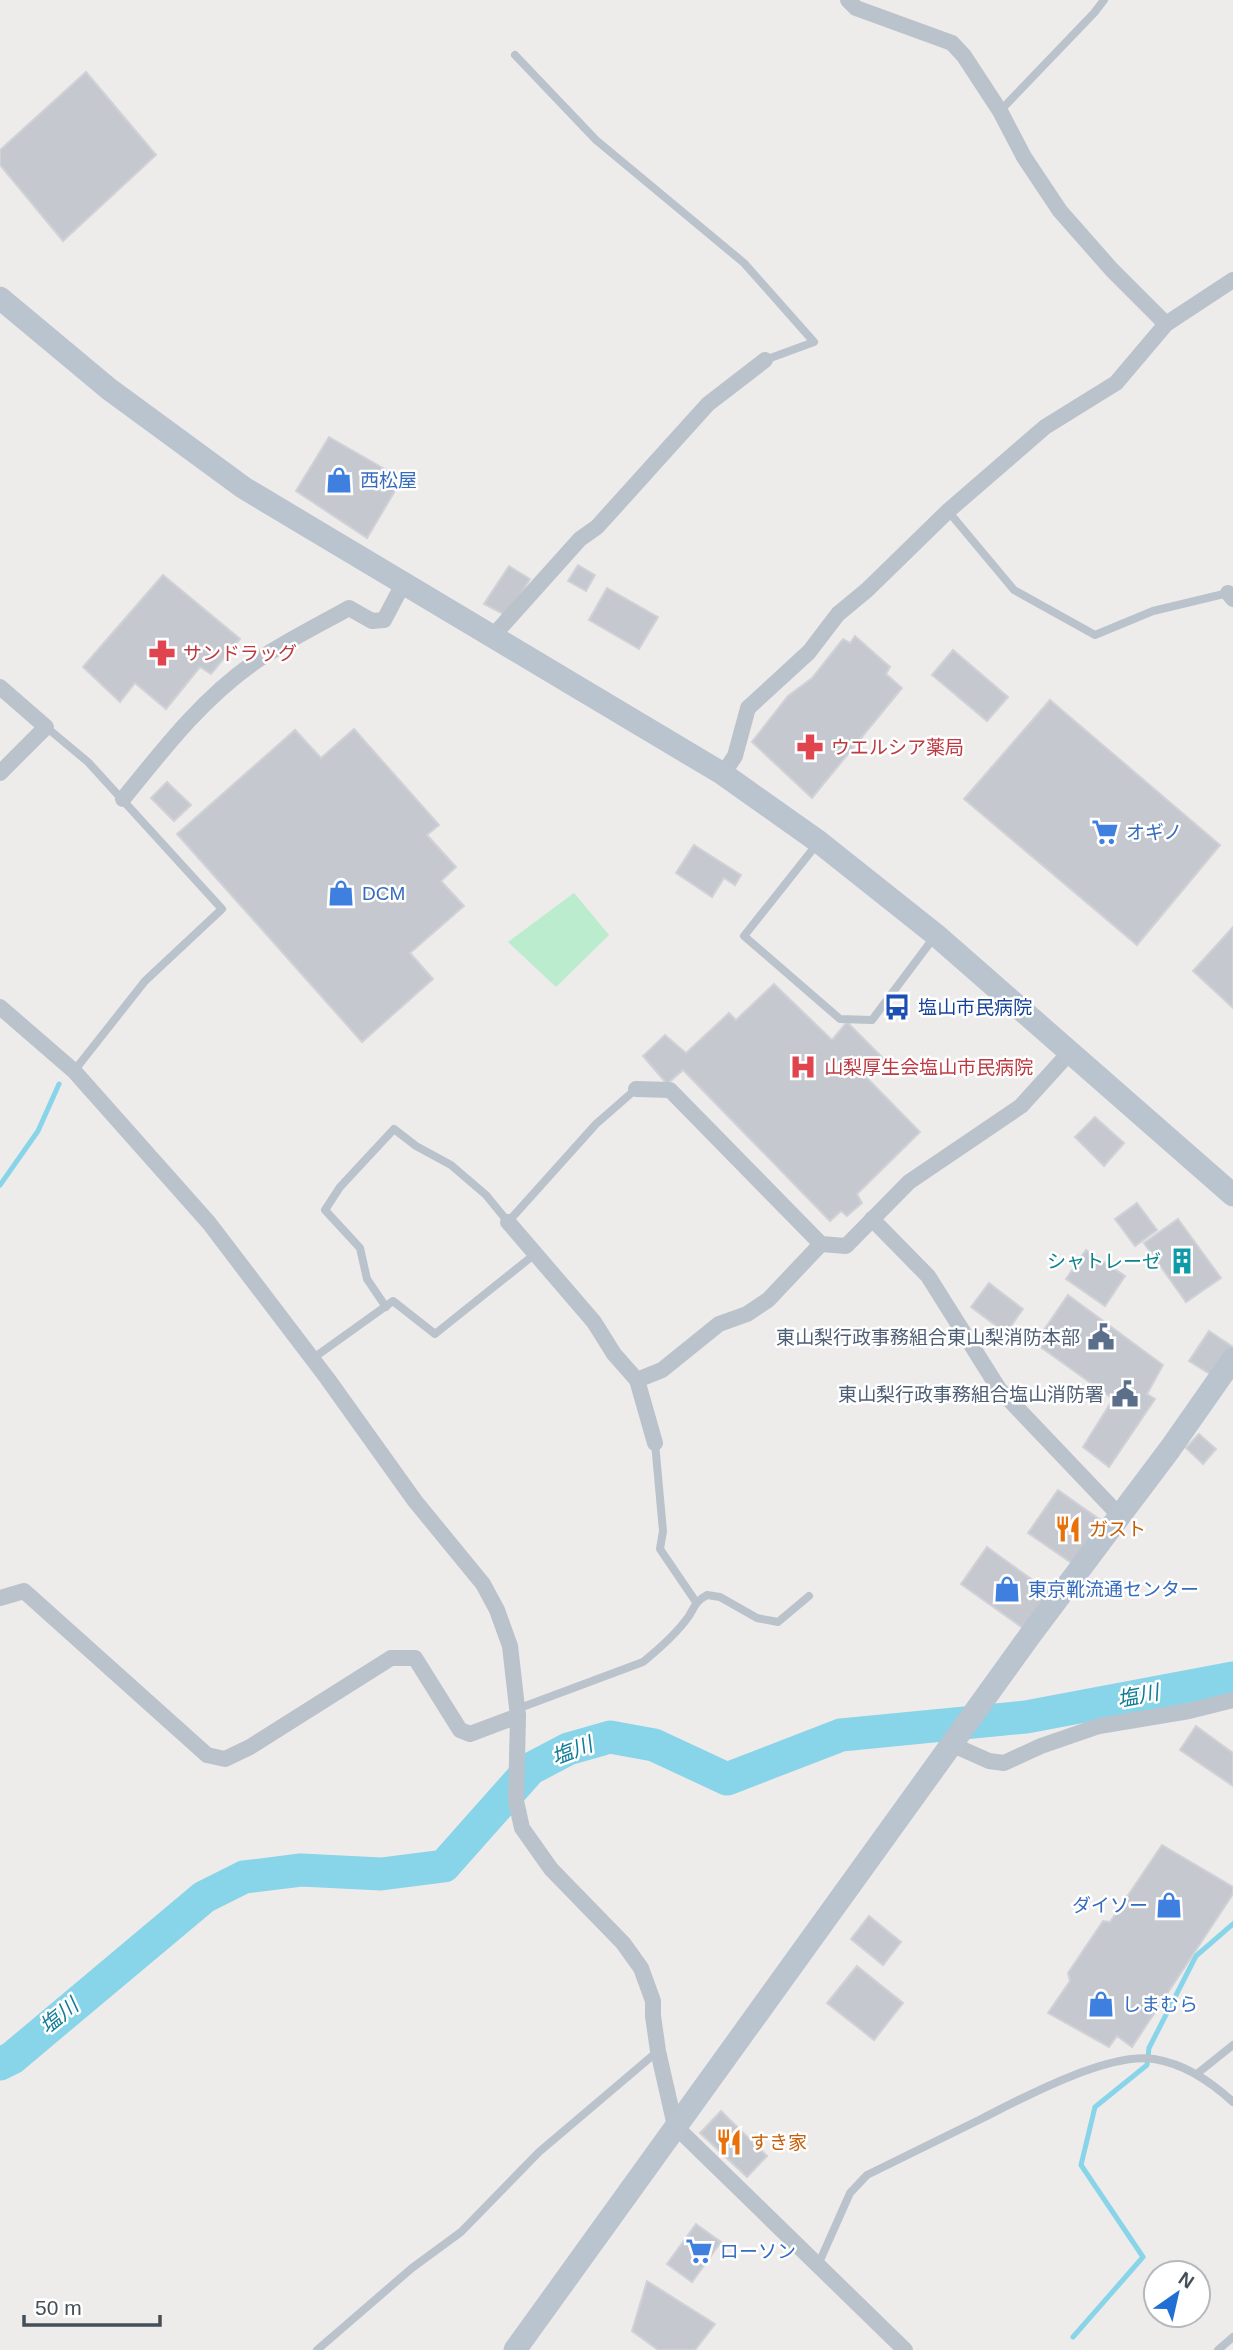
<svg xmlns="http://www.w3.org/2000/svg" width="1233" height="2350" font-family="Helvetica,'Noto Sans JP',sans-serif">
<rect width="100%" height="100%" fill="#eeebeb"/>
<path fill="#baeccd" d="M574,893L609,935L556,987L508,942Z"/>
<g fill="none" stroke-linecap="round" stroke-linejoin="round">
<g stroke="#88d4e8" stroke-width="5">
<path d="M0,1185L38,1131L59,1084"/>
<path d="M1073,2337L1143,2257L1081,2165L1095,2107L1147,2065L1149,2048L1196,1956L1233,1924"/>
</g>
<path stroke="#88d4e8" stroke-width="33" d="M0,2064L12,2058L204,1897L244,1877L301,1870L381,1874L444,1866L530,1769L568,1749L610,1737L654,1745L727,1779L841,1735L1026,1717L1233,1678"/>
</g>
<g fill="#c5c8ce" stroke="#d0d2d7" stroke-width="2">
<path d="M86,72L156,155L63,241L0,165V150Z"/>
<path d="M329,437L402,479L367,538L296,491Z"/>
<path d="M578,565L595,575L586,591L568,581Z"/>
<path d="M509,566L530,579L507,616L484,604Z"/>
<path d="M163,575L240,639L211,674L200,667L166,709L135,683L120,702L83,667Z"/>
<path d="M607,588L658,617L639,649L589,620Z"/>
<path d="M855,636L890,667L886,674L902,688L812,798L752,742L788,696L812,678L843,639L850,643Z"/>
<path d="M953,650L1008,697L987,721L932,675Z"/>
<path d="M1050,700L1220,845L1137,945L964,799Z"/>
<path d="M354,729L439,825L427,835L456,867L441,881L464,906L410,953L433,979L362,1042L177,834L295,730L321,758Z"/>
<path d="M167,782L191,805L174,821L151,798Z"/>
<path d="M694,845L741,875L735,885L724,878L712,897L676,873Z"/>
<path d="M1233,927V1008L1193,971Z"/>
<path d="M774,984L832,1040L847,1022L884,1059L867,1078L920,1132L857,1194L862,1203L847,1216L841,1211L830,1221L683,1070L667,1084L643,1056L665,1035L686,1053L729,1013L736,1020Z"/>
<path d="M1095,1117L1124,1143L1104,1166L1075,1137Z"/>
<path d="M1137,1203L1157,1230L1135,1246L1115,1219Z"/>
<path d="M1178,1219L1221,1278L1186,1302L1144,1243Z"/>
<path d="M1086,1250L1125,1276L1105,1306L1066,1279Z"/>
<path d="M989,1283L1023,1309L1006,1333L971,1307Z"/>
<path d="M1068,1295L1163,1365L1147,1394L1155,1399L1109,1467L1083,1447L1113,1399L1035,1343Z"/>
<path d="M1209,1331L1233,1347L1213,1376L1189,1361Z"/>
<path d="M1199,1434L1216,1449L1203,1464L1186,1448Z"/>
<path d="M1058,1490L1109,1526L1079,1568L1028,1533Z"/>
<path d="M987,1547L1053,1595L1027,1631L961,1584Z"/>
<path d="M1196,1726L1233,1753V1786L1180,1750Z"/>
<path d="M1162,1845L1233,1887V1894L1132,2047L1117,2036L1109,2047L1048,2013L1070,1981L1068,1973L1103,1921L1110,1922Z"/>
<path d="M869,1916L901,1942L883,1965L851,1939Z"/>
<path d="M857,1966L903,2003L874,2040L827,2003Z"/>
<path d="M721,2111L767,2156L747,2177L700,2133Z"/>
<path d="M696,2224L721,2242L692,2282L667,2264Z"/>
<path d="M647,2281L715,2324L695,2350H658L632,2331Z"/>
</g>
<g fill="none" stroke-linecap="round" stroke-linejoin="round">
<g stroke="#bac3cb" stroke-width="8">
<path d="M515,55L596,140L744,263L814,342L765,360"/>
<path d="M1000,111L1094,13L1104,0"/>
<path d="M948,511L1014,590L1095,635L1153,611L1228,593"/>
<path d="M46,727L88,762L222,909L145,981L74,1071"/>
<path d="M817,844L744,936L840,1019L872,1020L935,936"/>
<path d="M386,1307L367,1279L360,1248L325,1210L340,1187L394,1129L416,1146L451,1165L486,1195L508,1222L596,1124L636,1089"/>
<path d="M312,1359L393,1301L435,1334L535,1254"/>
<path d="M655,1443L663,1531L660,1549L696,1602"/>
<path d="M517,1709L643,1662C659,1649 677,1633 689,1616C695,1606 696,1601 707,1595L720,1597L757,1618L778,1622L809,1596"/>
<path d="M1198,2073L1233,2045"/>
<path d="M818,2265L850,2193L867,2175C905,2156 944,2137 983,2118C1024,2097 1108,2052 1154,2059C1185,2064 1210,2081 1233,2102"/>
<path d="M317,2350L412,2268L461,2232L539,2152L658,2051"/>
<path d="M1218,2350L1233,2337"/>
</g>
<g stroke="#bac3cb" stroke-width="16">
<path d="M848,0L856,8L952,43L964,56L1000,111L1024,157L1060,211L1112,270L1166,324"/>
<path d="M1228,593L1233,599"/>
<path d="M492,637L580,539L597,527L708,404L765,360"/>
<path d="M0,687L46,727L0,773"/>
<path d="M723,774L735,756L748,708L809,652L838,614L867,590L948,511L1045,427L1116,383L1166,324L1233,280"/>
<path d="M123,799C162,751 201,700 252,664C282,643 317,626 349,608L372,621L384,620L403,584"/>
<path d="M0,1007L74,1071L209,1223L327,1378L415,1501L483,1584L497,1610L510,1646L518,1716L516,1801L522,1828L551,1869L623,1943L641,1968L653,2001V2016L658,2051L675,2126L905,2350"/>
<path d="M636,1089L670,1090L821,1244L846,1246L909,1182L1021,1106L1070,1052"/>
<path d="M872,1219L928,1276L999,1389L1119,1515"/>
<path d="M508,1222L594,1322L614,1354L637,1380L655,1443"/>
<path d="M637,1380L662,1370L719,1324L747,1314L768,1300L821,1244"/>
<path d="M0,1598L24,1591L207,1755L225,1759L250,1747L391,1658H415L460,1730L470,1734L518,1716"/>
<path d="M953,1745L989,1761L1004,1763L1041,1746L1099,1726L1189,1711L1233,1700"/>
</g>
<g stroke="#b9c4cf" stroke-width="23">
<path d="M0,298L109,389L244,488L723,774L819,842L936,935L1233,1195"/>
<path d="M515,2350L1031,1634L1170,1449L1233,1359"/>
</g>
</g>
<defs>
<g id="shop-bare" transform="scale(2.1)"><path d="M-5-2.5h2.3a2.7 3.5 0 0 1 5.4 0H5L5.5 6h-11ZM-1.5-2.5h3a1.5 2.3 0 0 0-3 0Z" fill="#3f7fe0" stroke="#fff" stroke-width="2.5" paint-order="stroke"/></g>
<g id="pharmacy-bare" transform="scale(2.1)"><path d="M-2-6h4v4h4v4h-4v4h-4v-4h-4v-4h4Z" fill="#e0444e" stroke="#fff" stroke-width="2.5" paint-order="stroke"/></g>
<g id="supermarket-bare" transform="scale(2.1)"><path d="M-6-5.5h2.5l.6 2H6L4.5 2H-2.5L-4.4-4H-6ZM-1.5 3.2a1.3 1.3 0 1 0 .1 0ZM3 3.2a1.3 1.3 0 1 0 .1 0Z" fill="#3f7fe0" stroke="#fff" stroke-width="2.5" paint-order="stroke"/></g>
<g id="bus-bare" transform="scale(2.1)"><path d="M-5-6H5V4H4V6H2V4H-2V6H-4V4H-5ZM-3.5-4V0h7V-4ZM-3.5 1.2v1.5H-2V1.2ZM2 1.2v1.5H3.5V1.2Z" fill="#1a4fb4" stroke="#fff" stroke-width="2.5" paint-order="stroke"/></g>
<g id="hospital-bare" transform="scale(2.1)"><path d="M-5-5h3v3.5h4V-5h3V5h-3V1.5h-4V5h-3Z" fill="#e0444e" stroke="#fff" stroke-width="2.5" paint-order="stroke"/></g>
<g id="building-bare" transform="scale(2.1)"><path d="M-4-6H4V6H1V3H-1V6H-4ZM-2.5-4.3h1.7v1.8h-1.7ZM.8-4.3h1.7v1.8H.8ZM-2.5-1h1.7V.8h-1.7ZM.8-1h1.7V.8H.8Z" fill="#0f9aa8" stroke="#fff" stroke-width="2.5" paint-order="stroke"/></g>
<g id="civic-bare" transform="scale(2.1)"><path d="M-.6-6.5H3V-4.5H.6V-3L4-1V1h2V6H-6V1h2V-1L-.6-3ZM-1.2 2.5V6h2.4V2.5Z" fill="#5c6f8a" stroke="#fff" stroke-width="2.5" paint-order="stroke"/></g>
<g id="restaurant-bare" transform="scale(2.1)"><path d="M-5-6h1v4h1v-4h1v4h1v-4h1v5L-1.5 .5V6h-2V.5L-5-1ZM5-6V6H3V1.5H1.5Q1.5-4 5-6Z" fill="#e8710a" stroke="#fff" stroke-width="2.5" paint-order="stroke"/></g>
</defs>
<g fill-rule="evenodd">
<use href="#shop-bare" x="339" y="480"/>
<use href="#pharmacy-bare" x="162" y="653"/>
<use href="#pharmacy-bare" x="810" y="747"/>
<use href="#supermarket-bare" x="1105" y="832"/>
<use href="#shop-bare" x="341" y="893"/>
<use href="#bus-bare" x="897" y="1007"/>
<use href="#hospital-bare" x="803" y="1067"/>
<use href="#building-bare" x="1182" y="1261"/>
<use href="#civic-bare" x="1101" y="1337"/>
<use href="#civic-bare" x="1125" y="1394"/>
<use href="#restaurant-bare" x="1068" y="1529"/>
<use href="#shop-bare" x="1007" y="1589"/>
<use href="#shop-bare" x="1169" y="1905"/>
<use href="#shop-bare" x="1101" y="2004"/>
<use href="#restaurant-bare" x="729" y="2142"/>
<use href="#supermarket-bare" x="699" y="2251"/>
</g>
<g text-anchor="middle" stroke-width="5" stroke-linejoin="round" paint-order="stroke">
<g font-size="19" fill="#366cbe" stroke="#fff" text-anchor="start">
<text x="360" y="487">西松屋</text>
<text x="1126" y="839">オギノ</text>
<text x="362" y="900">DCM</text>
<text x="1028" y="1596">東京靴流通センター</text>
<text x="1148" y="1912" text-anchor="end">ダイソー</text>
<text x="1122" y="2011">しまむら</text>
<text x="720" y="2258">ローソン</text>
</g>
<g font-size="19" fill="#be3a42" stroke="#fff" text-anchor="start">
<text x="183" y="660">サンドラッグ</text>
<text x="831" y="754">ウエルシア薬局</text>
<text x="824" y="1074">山梨厚生会塩山市民病院</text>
</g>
<g font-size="19" fill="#164399" stroke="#fff" text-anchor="start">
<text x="918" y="1014">塩山市民病院</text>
</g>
<g font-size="19" fill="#0d838f" stroke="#fff" text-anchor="end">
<text x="1161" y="1268">シャトレーゼ</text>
</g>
<g font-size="19" fill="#4e5e75" stroke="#fff" text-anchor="end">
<text x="1080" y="1344">東山梨行政事務組合東山梨消防本部</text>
<text x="1104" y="1401">東山梨行政事務組合塩山消防署</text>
</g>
<g font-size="19" fill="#c56008" stroke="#fff" text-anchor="start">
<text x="1089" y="1536">ガスト</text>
<text x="750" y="2149">すき家</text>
</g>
<g font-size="21" font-style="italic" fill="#117c98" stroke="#fff">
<text transform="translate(1138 1696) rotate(-11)" y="7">塩川</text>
<text transform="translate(572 1751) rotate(-21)" y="7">塩川</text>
<text transform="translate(59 2016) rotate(-39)" y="7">塩川</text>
</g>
</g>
<g transform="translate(1177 2294) rotate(34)"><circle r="33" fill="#ffffff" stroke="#b5b9bc" stroke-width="2"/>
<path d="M0-5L12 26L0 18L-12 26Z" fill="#1f6fd5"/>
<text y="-10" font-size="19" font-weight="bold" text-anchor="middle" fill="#454f58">N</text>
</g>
<path d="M24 2315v10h136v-10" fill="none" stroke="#454f58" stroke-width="3.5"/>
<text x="35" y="2315" font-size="21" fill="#454f58" stroke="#ffffff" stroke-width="5" paint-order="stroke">50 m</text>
</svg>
